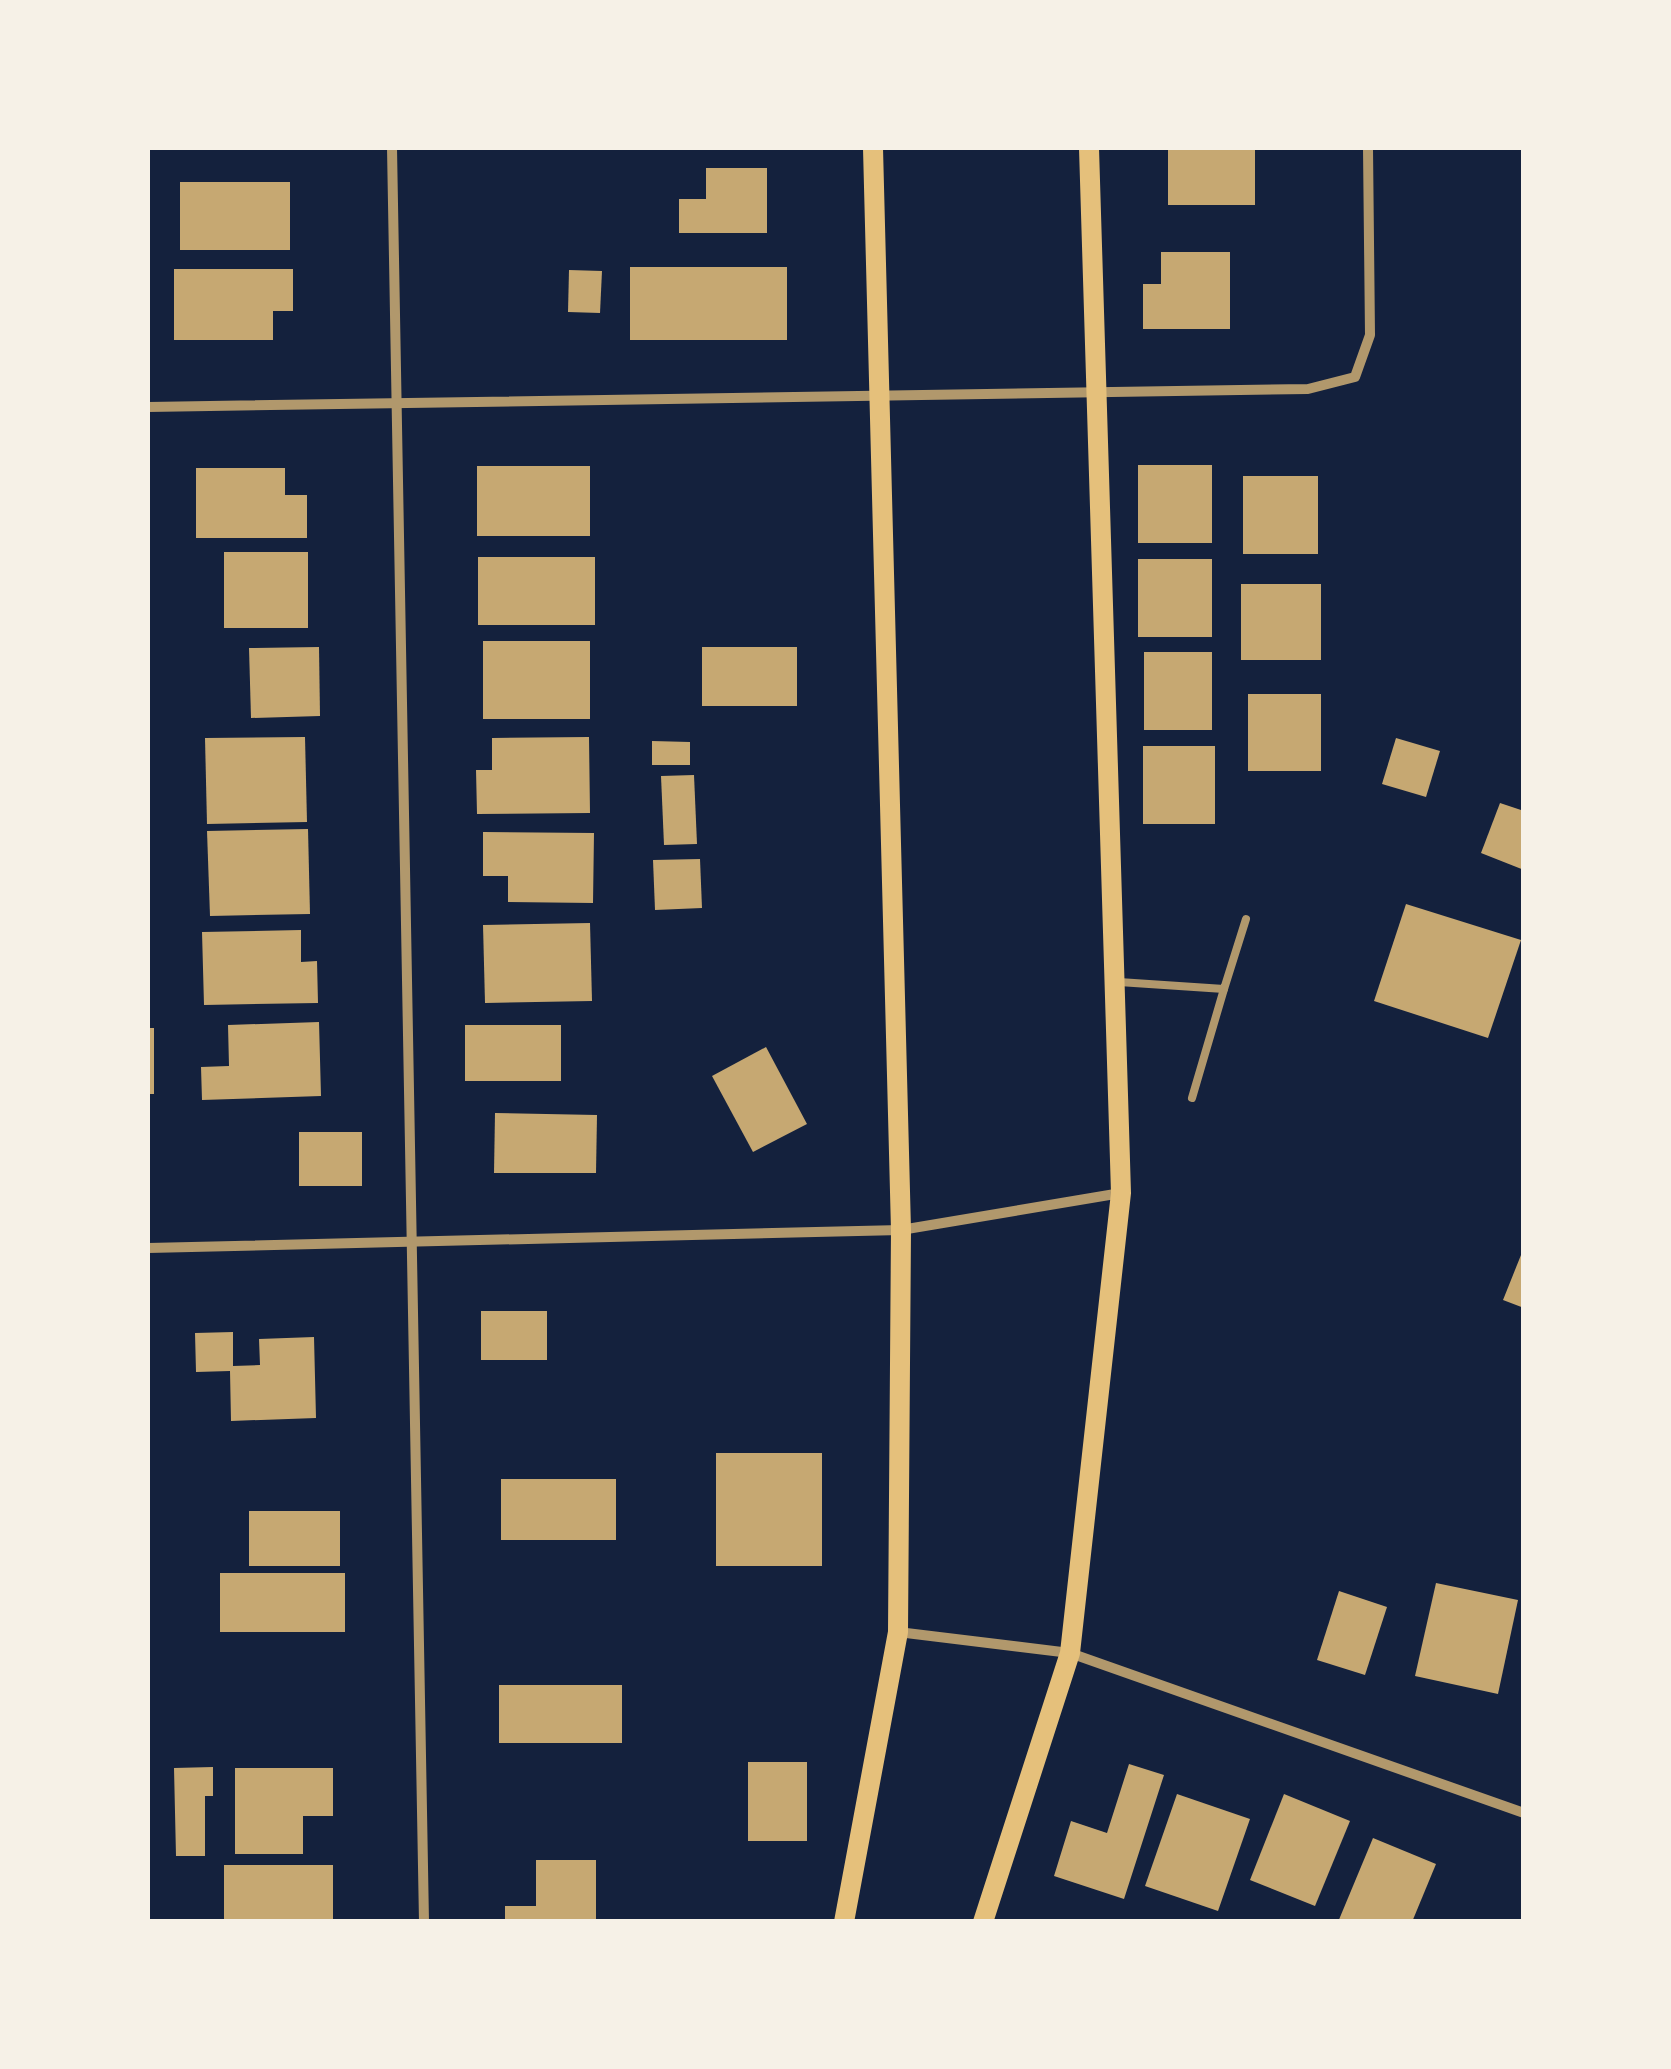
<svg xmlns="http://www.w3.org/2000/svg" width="1671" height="2069" font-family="Ubuntu,sans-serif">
<rect width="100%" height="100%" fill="#14213d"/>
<g fill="#c6a872">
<rect x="1168" y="148" width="87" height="57"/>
<path d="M706,168H767V233H679V199H706Z"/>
<rect x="180" y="182" width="110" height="68"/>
<path d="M1161,252H1230V329H1143V284H1161Z"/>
<rect x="630" y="267" width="157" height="73"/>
<path d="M174,269H293V311H273V340H174Z"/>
<path d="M569,270L602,271L600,313L568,312Z"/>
<rect x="1138" y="465" width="74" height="78"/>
<rect x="477" y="466" width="113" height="70"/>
<path d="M196,468H285V495H307V538H196Z"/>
<rect x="1243" y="476" width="75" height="78"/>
<rect x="224" y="552" width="84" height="76"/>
<rect x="478" y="557" width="117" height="68"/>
<rect x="1138" y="559" width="74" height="78"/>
<rect x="1241" y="584" width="80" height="76"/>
<rect x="483" y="641" width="107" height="78"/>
<path d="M319,647L320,716L251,718L249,648Z"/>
<rect x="702" y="647" width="95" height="59"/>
<rect x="1144" y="652" width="68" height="78"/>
<rect x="1248" y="694" width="73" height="77"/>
<path d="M305,737L307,822L207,824L205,738Z"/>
<path d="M589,737L590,813L477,814L476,770H492V738Z"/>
<path d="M1396,738L1440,751L1426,797L1382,784Z"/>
<path d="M652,741L690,742V765H652Z"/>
<rect x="1143" y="746" width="72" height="78"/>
<path d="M694,775L697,844L664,845L661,776Z"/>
<path d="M1500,803L1524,811V870L1481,853Z"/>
<path d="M308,829L310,914L210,916L207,831Z"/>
<path d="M483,832L594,833L593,903L508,902V876H483Z"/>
<path d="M700,859L702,908L655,910L653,860Z"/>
<path d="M1406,904L1521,940L1488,1038L1374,1001Z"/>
<path d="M590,923L592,1001L485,1003L483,925Z"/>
<path d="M301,930V962L317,961L318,1003L204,1005L202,932Z"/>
<path d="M319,1022L321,1096L202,1100L201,1067L229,1066L228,1025Z"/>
<rect x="465" y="1025" width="96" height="56"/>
<rect x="148" y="1028" width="6" height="66"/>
<path d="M766,1047L807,1124L753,1152L712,1076Z"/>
<path d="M495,1113L597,1115L596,1173H494Z"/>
<rect x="299" y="1132" width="63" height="54"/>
<path d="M1523,1250H1524V1308L1503,1300Z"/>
<rect x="481" y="1311" width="66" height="49"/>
<path d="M233,1332V1366L260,1365L259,1339L314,1337L316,1418L231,1421L230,1371L196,1372L195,1333Z"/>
<rect x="716" y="1453" width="106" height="113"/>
<rect x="501" y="1479" width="115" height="61"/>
<rect x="249" y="1511" width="91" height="55"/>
<rect x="220" y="1573" width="125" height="59"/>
<path d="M1436,1583L1518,1600L1498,1694L1415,1676Z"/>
<path d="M1339,1591L1387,1607L1365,1675L1317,1660Z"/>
<rect x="499" y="1685" width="123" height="58"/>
<rect x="748" y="1762" width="59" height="79"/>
<path d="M1129,1764L1164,1775L1124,1899L1054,1876L1071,1821L1107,1833Z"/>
<path d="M213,1767V1796H205V1856H176L174,1768Z"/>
<path d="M235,1768H333V1816H303V1854H235Z"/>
<path d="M1177,1794L1250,1819L1218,1911L1145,1886Z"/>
<path d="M1284,1794L1350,1821L1315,1906L1250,1880Z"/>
<path d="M1373,1838L1436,1864L1412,1922H1338Z"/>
<path d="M536,1860H596V1922H505V1906H536Z"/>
<rect x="224" y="1865" width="109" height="57"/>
</g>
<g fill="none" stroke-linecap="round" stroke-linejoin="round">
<g stroke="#b1986c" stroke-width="8">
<path d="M1119,982L1224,989L1246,919"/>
<path d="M1192,1098L1224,989"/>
</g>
<g stroke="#b1986c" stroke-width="10">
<path d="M392,148L424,1922"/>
<path d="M148,407L1308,389L1355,377L1370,335L1368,148"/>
<path d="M148,1248L901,1230L1121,1193"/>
<path d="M898,1632L1070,1653L1524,1813"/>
</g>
<g stroke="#e5c07b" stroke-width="20">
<path d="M844,1922L898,1632L901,1230L873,148"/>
<path d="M983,1922L1070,1653L1121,1193L1089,148"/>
</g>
</g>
<rect width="1671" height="2069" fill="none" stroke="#f6f1e7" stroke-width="300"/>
</svg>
